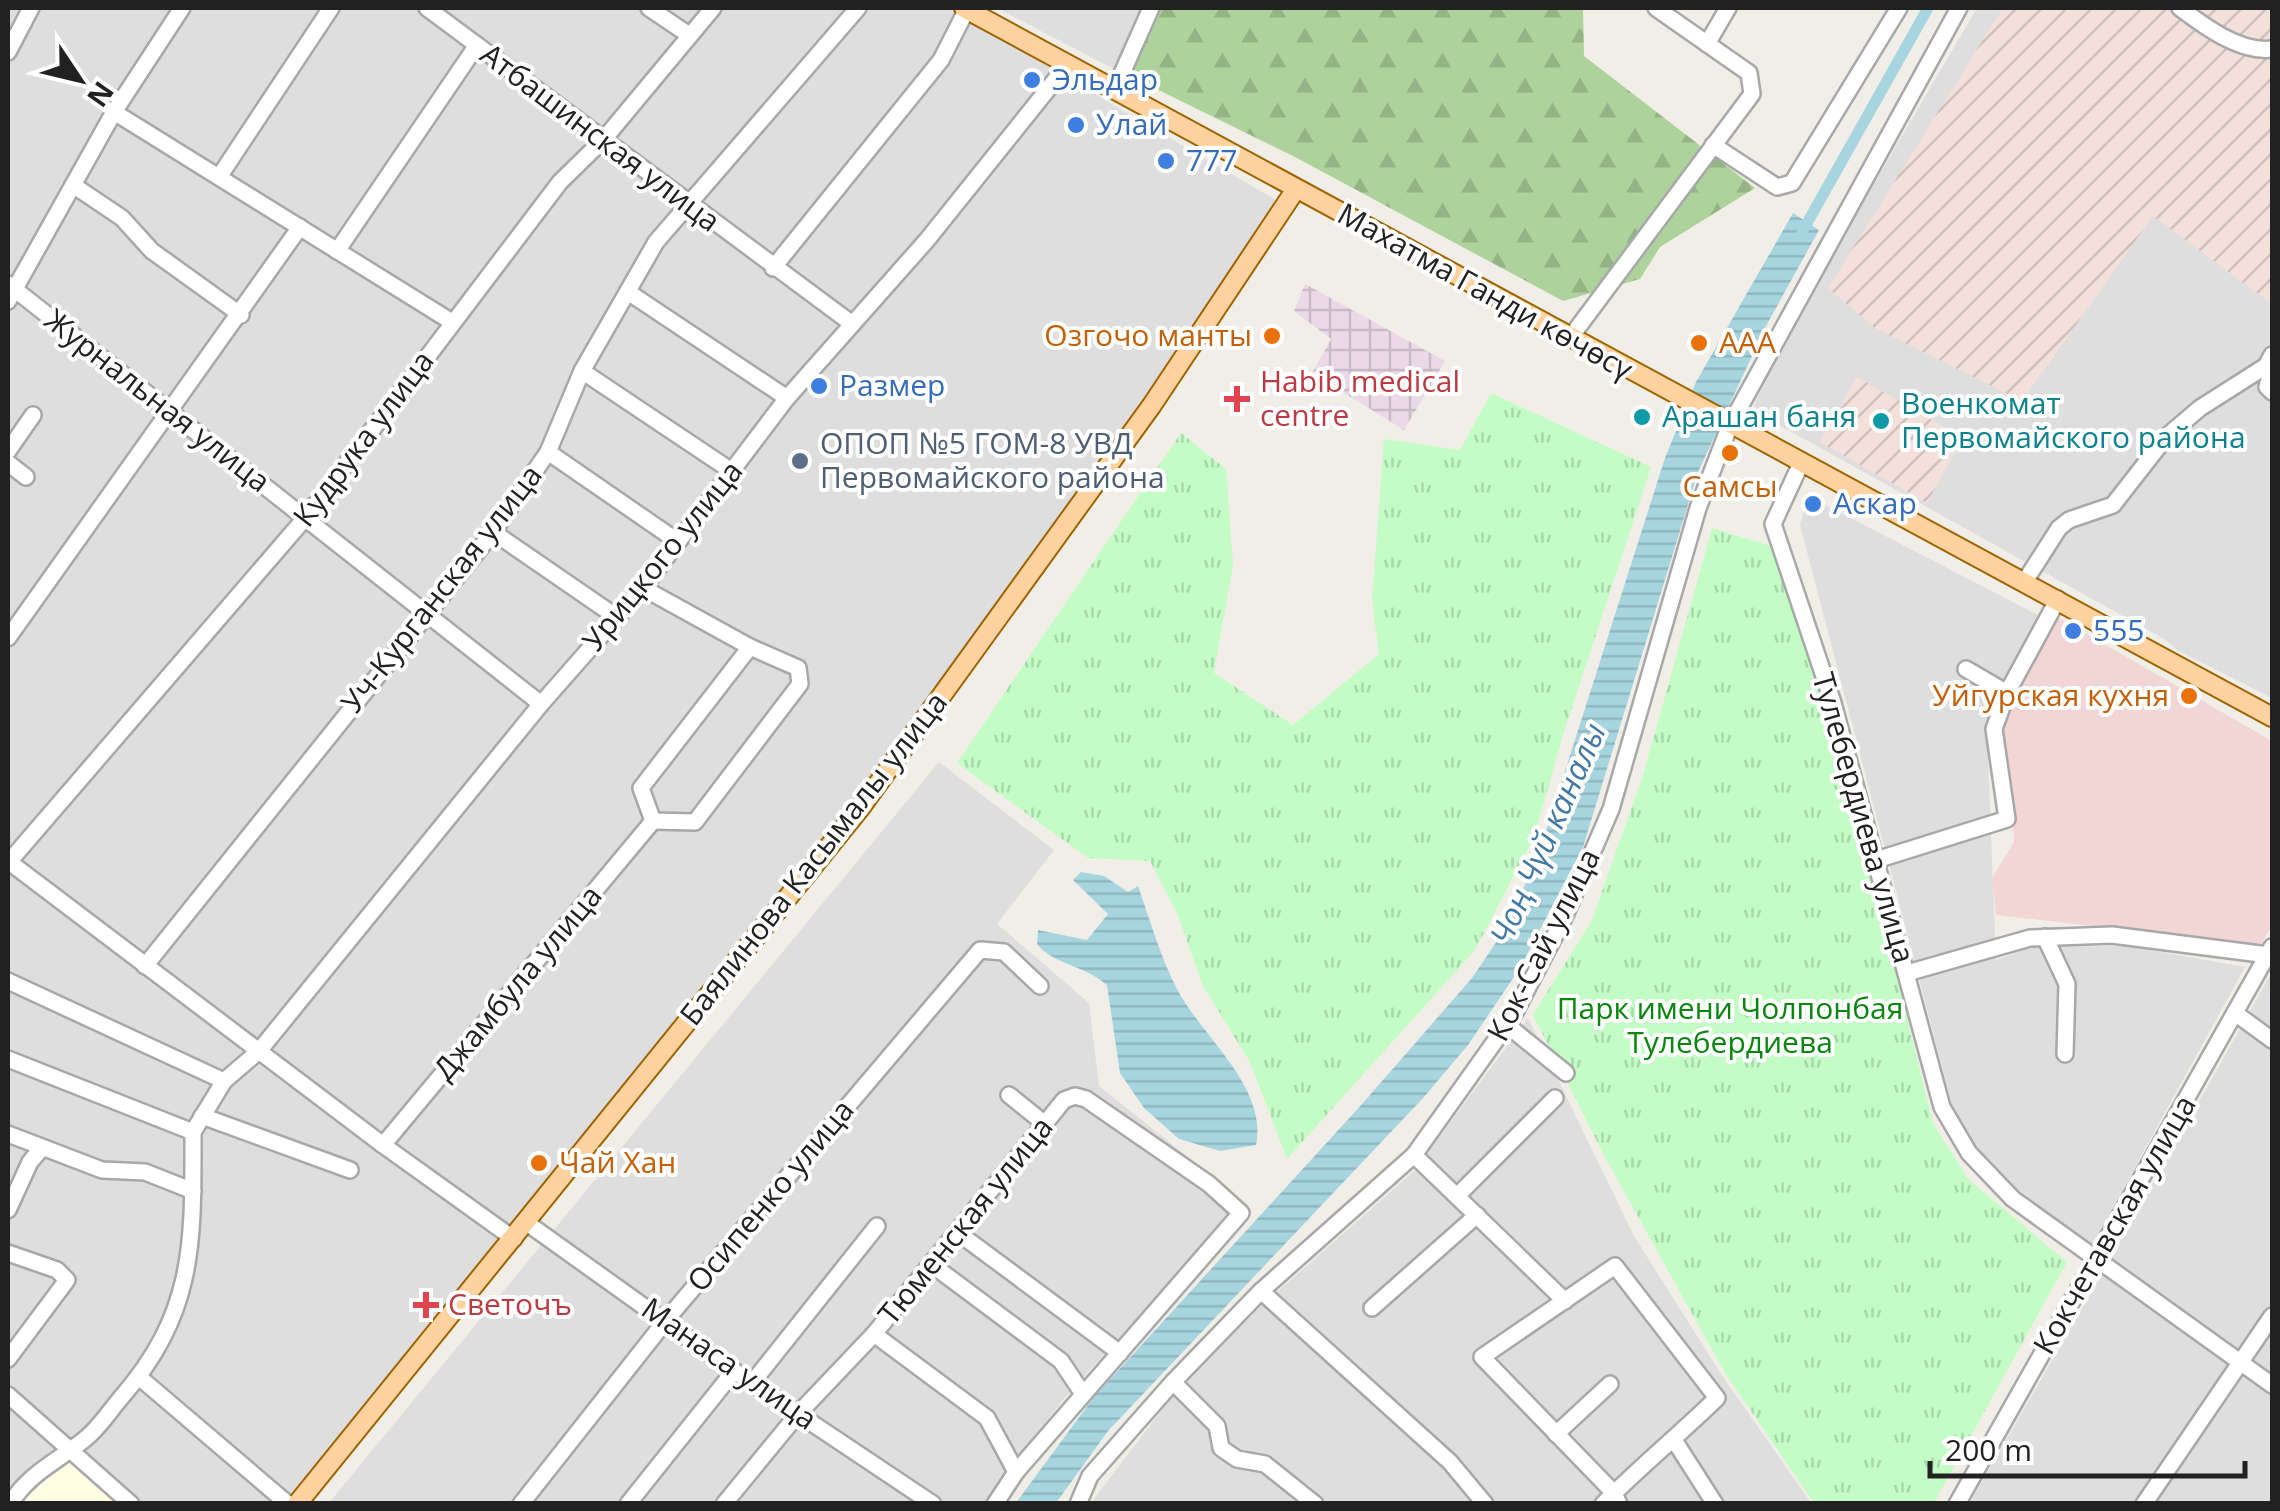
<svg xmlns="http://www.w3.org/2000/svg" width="2280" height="1511" font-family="'Open Sans',sans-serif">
<defs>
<pattern id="industrial-grid" width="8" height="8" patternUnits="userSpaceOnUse" patternTransform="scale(2.5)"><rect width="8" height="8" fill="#ebd9e8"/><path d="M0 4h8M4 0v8" fill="none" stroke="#c9bac7"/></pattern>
<pattern id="military-furrows" width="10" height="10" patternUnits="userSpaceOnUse" patternTransform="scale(2.5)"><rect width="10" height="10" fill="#f3e0da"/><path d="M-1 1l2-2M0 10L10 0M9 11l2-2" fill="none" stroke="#d0c0bb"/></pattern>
<pattern id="forest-firs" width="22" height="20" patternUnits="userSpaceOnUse" patternTransform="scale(2.5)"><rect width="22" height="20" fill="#add29b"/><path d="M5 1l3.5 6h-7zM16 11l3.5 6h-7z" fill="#95b485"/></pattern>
<pattern id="park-tufts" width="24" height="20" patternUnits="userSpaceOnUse" patternTransform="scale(2.5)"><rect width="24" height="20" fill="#c4fcc6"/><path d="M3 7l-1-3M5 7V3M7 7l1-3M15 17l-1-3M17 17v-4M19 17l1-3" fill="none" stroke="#a8d8aa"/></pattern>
<pattern id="water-rules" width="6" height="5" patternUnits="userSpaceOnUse" patternTransform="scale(2.5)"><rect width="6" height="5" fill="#a6d5e0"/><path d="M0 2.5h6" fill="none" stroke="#8fb7c0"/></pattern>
</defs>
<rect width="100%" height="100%" fill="#f1eee7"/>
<g fill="#dfdede">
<path d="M8,8H948L1281,203L936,707L296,1503L8,1504Z"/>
<path d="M997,8H1144L1116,70Z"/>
<path d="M1977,8H2272V698L2177,650L2166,640L1752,410L1790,327Z"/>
<path d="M1808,496L2038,615L1987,730L1996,960L2031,947L2127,946L2245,967L2091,1247L2019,1198L1981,1156L1952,1105L1800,525Z"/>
<path d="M939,762L1054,850L997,924L1089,1003L1099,1086L1243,1201L1069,1393L1001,1478L986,1503L328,1504Z"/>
<path d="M2272,972V1503L1969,1504L2099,1279Z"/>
<path d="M1528,1018L1634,1236L1721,1374L1811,1503L1090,1504L1171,1398L1260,1307L1414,1171Z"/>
</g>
<path fill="#f2d6d6" d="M2052,614L2272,741V925L2261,945L1996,915L1992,878L2014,842L2011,780L1999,730Z"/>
<path fill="url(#industrial-grid)" d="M1305,284L1445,361L1404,430L1312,373L1331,339L1294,311Z"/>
<path fill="#fffee3" d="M67,1459L118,1503L16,1504Z"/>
<g fill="url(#military-furrows)">
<path d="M2003,8H2272V304L2153,216L2022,401L1875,328L1828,288Z"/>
<path d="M1857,377L1963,438L1927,503L1820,442Z"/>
</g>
<path fill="url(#forest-firs)" d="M1157,8H1583L1584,56L1755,188L1660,247L1640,279L1563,301L1295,157L1128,75Z"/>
<g fill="url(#park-tufts)">
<path d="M1491,393L1651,467L1564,732L1534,837L1475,950L1287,1159L1250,1062L1203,986L1177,913L1150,861L1088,858L957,763L1181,433L1226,469L1233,565L1214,673L1293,725L1379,654L1372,600L1384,439L1460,450Z"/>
<path d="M1712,528L1778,548L1825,688L1933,1123L1968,1179L2067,1262L1934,1503H1814L1725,1373L1606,1159L1533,1015L1592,920L1643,775Z"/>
</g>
<g fill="url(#water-rules)">
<path d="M1793,213L1819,230L1766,326L1698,472L1583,847L1520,968L1468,1045L1424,1097L1108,1431L1056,1503L1015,1504L1094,1397L1363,1103L1472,978L1499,938L1536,862L1665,458L1696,382Z"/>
<path d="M1081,872L1104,876L1128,892L1138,886C1150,920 1160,956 1177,989C1202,1037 1268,1087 1256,1145L1220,1151L1179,1139L1144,1108L1120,1073L1107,985C1081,963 1055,966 1037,944L1038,930L1087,940L1108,914L1073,880Z"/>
</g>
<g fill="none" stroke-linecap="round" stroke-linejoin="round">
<path stroke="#a6d5e0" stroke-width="11" d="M1802,232L1928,8"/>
<g stroke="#a8a8a8" stroke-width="20">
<g id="minor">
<path d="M427,8L851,323"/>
<path d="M649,8L689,35"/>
<path d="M2180,8C2204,26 2240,53 2272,49"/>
<path d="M1707,44L1728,8"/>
<path d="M8,52L31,8"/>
<path d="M1115,89L1151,8"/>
<path d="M114,112L452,322"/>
<path d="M1713,145L1777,187L1792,183L1899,8"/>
<path d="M219,177L331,8"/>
<path d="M73,185L122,218L152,251L241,315"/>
<path d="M337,251L477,45"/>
<path d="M773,268L941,60L967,9"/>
<path d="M8,284L541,704"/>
<path d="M631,294L787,398"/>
<path d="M8,301L114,112L182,8"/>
<path d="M1570,338L1752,94L1749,73L1656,8"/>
<path d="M2272,369L2267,387L2272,392"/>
<path d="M582,371L733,472"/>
<path d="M8,451L33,415"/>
<path d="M548,452L677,541"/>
<path d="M1802,461L1773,524L1833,703L1942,1107L1969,1153L2013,1199L2272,1385"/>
<path d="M8,463L26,477"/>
<path d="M493,532L615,616"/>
<path d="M2025,581L2059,528L2069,520L2113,505L2166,437L2200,408L2266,366L2272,355"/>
<path d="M643,588L750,647"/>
<path d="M8,638L300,227"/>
<path d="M750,647L798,668L800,684L695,822L653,821L641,788Z"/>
<path d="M1966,669L2007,693L2058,599"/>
<path d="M8,861L383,1145L514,1239"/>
<path d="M1873,861L2007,819L1994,729L2007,693"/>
<path d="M8,863L306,517L560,182L604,139L713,8"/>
<path d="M2045,937L2067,984L2065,1054"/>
<path d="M145,966L493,532L548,452L582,371L656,242L858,8"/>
<path d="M1907,973L2030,938L2112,935L2268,955"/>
<path d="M8,981L224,1081"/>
<path d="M2235,1013L2272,1040"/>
<path d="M1507,1025L1566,1073"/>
<path d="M8,1059L193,1132L224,1081L259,1051L541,704L643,588L787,398L927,240L1068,64"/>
<path d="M1009,1095L1045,1124"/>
<path d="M202,1116L350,1170"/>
<path d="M8,1134L102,1170L145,1172L193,1191"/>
<path d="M383,1145L653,821"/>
<path d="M1414,1155L1565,1301"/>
<path d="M1457,1196L1555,1098"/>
<path d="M8,1210L30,1162L42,1148"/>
<path d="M527,1223L734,1371L933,1504"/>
<path d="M957,1232L1120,1353"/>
<path d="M8,1253L57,1270L67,1280L8,1359"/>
<path d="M931,1264L1061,1361L1083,1394"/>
<path d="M1261,1291L1450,1462L1485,1504"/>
<path d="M1372,1308L1477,1215"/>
<path d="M874,1334L987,1418L1016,1472"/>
<path d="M139,1377L288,1504"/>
<path d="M1173,1382L1217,1426L1221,1448L1237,1459L1265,1464L1315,1504"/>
<path d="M752,1383L877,1226"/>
<path d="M8,1395L131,1504"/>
<path d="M1556,1434L1610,1384"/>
<path d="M1674,1440L1715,1504"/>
<path d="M10,1504C29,1473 58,1461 85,1439C98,1429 109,1412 120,1399C196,1312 193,1242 193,1132"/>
<path d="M521,1504L667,1319L980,950L1004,952L1040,986"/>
<path d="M628,1504L734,1371"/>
<path d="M724,1504L798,1414L874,1334L1064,1100L1075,1096L1086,1099L1209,1184L1241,1213L1016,1472L995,1504"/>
<path d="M1078,1504L1090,1476L1173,1382L1261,1291L1414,1155L1513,1016L1564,918L1611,809L1698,508L1730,425L1959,8"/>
<path d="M1603,1504C1640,1467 1680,1434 1717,1398L1615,1266L1482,1357L1614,1493L1619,1504"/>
<path d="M1957,1504L2272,947"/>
<path d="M2144,1504L2272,1316"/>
</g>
</g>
<g stroke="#9e6400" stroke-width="22">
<g id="major">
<path d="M964,8L2272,717"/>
<path d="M297,1504L861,807L1152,405L1296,189"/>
</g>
</g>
<use href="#minor" stroke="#fff" stroke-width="15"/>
<use href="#major" stroke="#ffd29f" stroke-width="18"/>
</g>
<g fill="#3f7fe0" stroke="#fff" stroke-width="4">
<circle cx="1032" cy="80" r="10"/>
<circle cx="1076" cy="125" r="10"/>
<circle cx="1166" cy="161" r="10"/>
<circle cx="819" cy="386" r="10"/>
<circle cx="1813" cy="504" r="10"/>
<circle cx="2073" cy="631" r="10"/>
</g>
<g fill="#e8710a" stroke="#fff" stroke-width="4">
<circle cx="1272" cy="336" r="10"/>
<circle cx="1699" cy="343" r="10"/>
<circle cx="1730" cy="453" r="10"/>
<circle cx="2189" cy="696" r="10"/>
<circle cx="539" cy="1163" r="10"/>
</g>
<g fill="#e0444e" stroke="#fff" stroke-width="4">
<path d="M1232 384h10v10h10v10h-10v10h-10v-10h-10v-10h10z"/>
<path d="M421 1290h10v10h10v10h-10v10h-10v-10h-10v-10h10z"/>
</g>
<g fill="#0f9aa8" stroke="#fff" stroke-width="4">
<circle cx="1642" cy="417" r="10"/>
<circle cx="1881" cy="421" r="10"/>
</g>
<circle fill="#5c6f8a" stroke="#fff" stroke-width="4" cx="800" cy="461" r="10"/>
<g text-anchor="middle" stroke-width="8" stroke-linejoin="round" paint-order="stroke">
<g font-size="30" fill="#366cbe" stroke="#fff" text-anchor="start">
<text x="1052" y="90">Эльдар</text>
<text x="1096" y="135">Улай</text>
<text x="1186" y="171">777</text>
<text x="839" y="396">Размер</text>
<text x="1833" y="514">Аскар</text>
<text x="2093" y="641">555</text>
</g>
<g font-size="30" fill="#212121" stroke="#fff">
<text transform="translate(600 138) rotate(37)" y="10">Атбашинская улица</text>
<text transform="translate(1485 292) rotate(29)" y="10">Махатма Ганди көчөсү</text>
<text transform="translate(157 401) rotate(38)" y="10">Журнальная улица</text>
<text transform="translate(364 439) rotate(-53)" y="10">Кудрука улица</text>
<text transform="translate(663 556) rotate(-51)" y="10">Урицкого улица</text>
<text transform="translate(442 589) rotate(-52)" y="10">Уч-Курганская улица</text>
<text transform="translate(1863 818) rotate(74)" y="10">Тулебердиева улица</text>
<text transform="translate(814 859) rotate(-52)" y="10">Баялинова Касымалы улица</text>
<text transform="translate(1544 945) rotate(-63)" y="10">Кок-Сай улица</text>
<text transform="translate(518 983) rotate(-50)" y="10">Джамбула улица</text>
<text transform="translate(771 1196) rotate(-50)" y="10">Осипенко улица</text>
<text transform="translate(966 1221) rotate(-51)" y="10">Тюменская улица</text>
<text transform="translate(2115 1225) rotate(-60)" y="10">Кокчетавская улица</text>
<text transform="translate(729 1364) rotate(35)" y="10">Манаса улица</text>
</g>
<g font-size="30" fill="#c56008" stroke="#fff" text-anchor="end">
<text x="1252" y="346">Озгочо манты</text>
<text x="1719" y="353" text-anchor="start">ААА</text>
<text x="1730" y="497" text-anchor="middle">Самсы</text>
<text x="2169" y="706">Уйгурская кухня</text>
<text x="559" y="1173" text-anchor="start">Чай Хан</text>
</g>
<g font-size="30" fill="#be3a42" stroke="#fff" text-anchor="start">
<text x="1260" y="392">Habib medical<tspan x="1260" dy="34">centre</tspan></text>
<text x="448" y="1315">Светочъ</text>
</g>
<g font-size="30" fill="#0d838f" stroke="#fff" text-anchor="start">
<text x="1901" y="414">Военкомат<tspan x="1901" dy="34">Первомайского района</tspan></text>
<text x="1662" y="427">Арашан баня</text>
</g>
<g font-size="30" fill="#4e5e75" stroke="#fff" text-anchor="start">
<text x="820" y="454">ОПОП №5 ГОМ-8 УВД<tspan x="820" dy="34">Первомайского района</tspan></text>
</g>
<g font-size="30" fill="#08860e" stroke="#fff">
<text x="1730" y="1019">Парк имени Чолпонбая<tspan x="1730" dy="34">Тулебердиева</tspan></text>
</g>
<g font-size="32" font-style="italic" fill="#4278a5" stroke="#fff">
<text transform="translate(1548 834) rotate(-66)" y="11">Чоң Чүй каналы</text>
</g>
</g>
<rect width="2280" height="1511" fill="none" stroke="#212121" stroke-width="20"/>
<g transform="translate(80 80) rotate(125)" stroke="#ffffff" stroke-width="8" paint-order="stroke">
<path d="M0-8L18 38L0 25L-18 38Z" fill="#212121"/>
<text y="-15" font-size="28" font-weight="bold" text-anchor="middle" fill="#212121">N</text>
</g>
<path d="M1930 1461v15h315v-15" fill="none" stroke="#212121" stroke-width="5"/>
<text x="1945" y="1461" font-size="30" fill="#212121" stroke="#ffffff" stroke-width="8" paint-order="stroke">200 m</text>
</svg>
